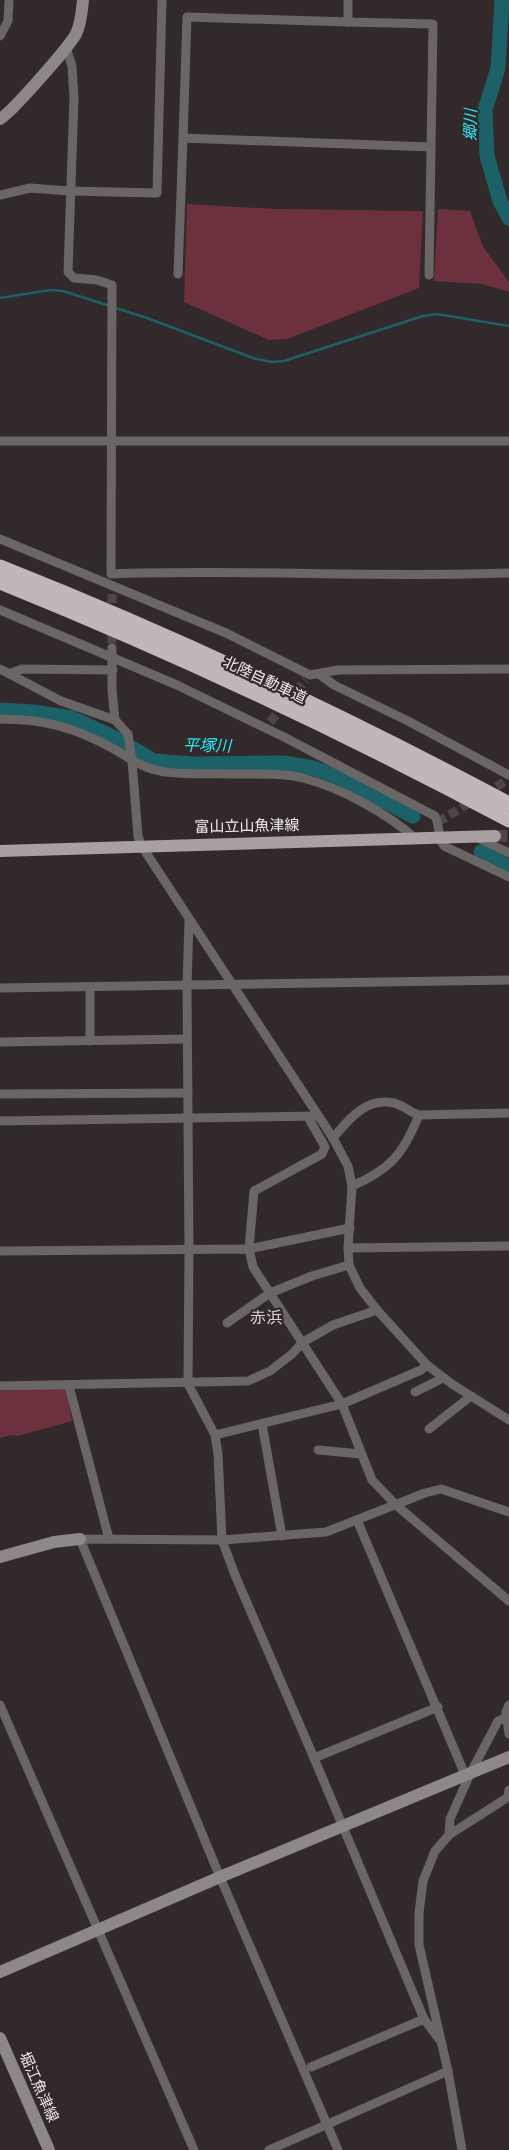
<svg xmlns="http://www.w3.org/2000/svg" width="509" height="2150" font-family="Helvetica,'Noto Sans JP',sans-serif">
<rect width="100%" height="100%" fill="#31292a"/>
<g fill="#6d313d">
<path d="M187,204L276,209L423,211L419,288L287,339L269,340L184,302Z"/>
<path d="M438,209L470,211L483,247L509,282V292L482,284L434,281Z"/>
<path d="M66,1388L72,1421L18,1436L11,1435L0,1438V1391Z"/>
</g>
<g fill="none" stroke-linecap="round" stroke-linejoin="round">
<path stroke="#1c6167" stroke-width="2.5" d="M0,298L50,290L63,291L147,318L253,358L271,362L284,361L423,316L437,314L509,326"/>
<g stroke="#1c6167" stroke-width="15">
<path d="M502,0L498,68L485,110L487,156L500,201L509,218"/>
<path d="M0,710L33,712L72,718L111,736L154,761L193,764L284,763L313,768L338,777L413,816"/>
<path d="M481,852L509,867"/>
</g>
<g stroke="#4e4647" stroke-width="9" stroke-dasharray="9 4.5" stroke-linecap="butt">
<path d="M112,594V648"/>
<path d="M270,722L306,680"/>
<path d="M485,794L504,782"/>
<path d="M438,822L474,800"/>
</g>
<path stroke="#4e4647" stroke-width="12" stroke-dasharray="12 6" stroke-linecap="butt" d="M495,836H509"/>
<g stroke="#6a6666" stroke-width="9">
<path d="M348,0V22L433,24L429,275"/>
<path d="M0,36L8,21L9,0"/>
<path d="M66,48L72,66L74,98L68,272L74,278L97,280L112,285L111,574C244,569 376,578 509,573"/>
<path d="M183,138L187,17L348,22"/>
<path d="M0,195L30,188L69,191L157,193L162,0"/>
<path d="M178,274L183,138L431,147"/>
<path d="M0,441H509"/>
<path d="M0,539L226,633L310,675L338,670L509,669"/>
<path d="M0,610L177,685L284,737L435,816C440,826 437,836 444,846L509,877"/>
<path d="M112,648V690L115,720"/>
<path d="M0,669L61,701L115,720L128,734L132,761L138,836L141,845L333,1138L348,1166L352,1186L348,1248L349,1265L360,1288L377,1310L427,1365L452,1384L509,1420"/>
<path d="M9,674L22,669L113,670"/>
<path d="M319,674L334,685L408,721L509,775"/>
<path d="M0,719C43,719 74,727 112,748C125,755 137,765 152,769C173,776 212,773 235,774C257,774 281,773 303,778C341,788 387,813 416,839"/>
<path d="M478,838L509,853"/>
<path d="M189,921L187,986L189,1250L188,1384L215,1435L218,1454L222,1540L235,1575L314,1758L424,2019L439,2039"/>
<path d="M90,987V1041"/>
<path d="M0,988L509,980"/>
<path d="M0,1042L187,1039"/>
<path d="M0,1094L188,1093"/>
<path d="M308,1117L325,1147L322,1154L254,1191L249,1249L350,1228"/>
<path d="M0,1121L317,1116"/>
<path d="M333,1138C349,1119 366,1097 394,1103C403,1105 411,1113 419,1115"/>
<path d="M352,1186C391,1169 403,1154 419,1115L509,1113"/>
<path d="M348,1248L509,1246"/>
<path d="M0,1251L249,1249L253,1267L342,1404L372,1480L396,1505L509,1601"/>
<path d="M227,1323L270,1293L312,1276L349,1265"/>
<path d="M0,1386L248,1381L270,1371L292,1354L303,1342L333,1325L377,1310"/>
<path d="M69,1386L109,1539"/>
<path d="M415,1392L443,1378"/>
<path d="M262,1424L282,1536"/>
<path d="M429,1429L471,1396"/>
<path d="M215,1435L342,1404L421,1370L427,1365"/>
<path d="M318,1450L361,1454"/>
<path d="M357,1520L466,1777"/>
<path d="M0,1705L194,2150"/>
<path d="M509,1705L506,1712L509,1734"/>
<path d="M314,1758L438,1707"/>
<path d="M449,1835L450,1819L470,1774L498,1721L507,1717"/>
<path d="M311,2067L424,2019"/>
<path d="M269,2150L448,2071"/>
<path d="M338,2150L220,1877L80,1539L222,1540L326,1532L425,1493L441,1489L509,1512"/>
<path d="M462,2150L448,2071L419,1945V1913L423,1881L435,1851L449,1835L508,1797L509,1790"/>
</g>
<g stroke="#8d8787" stroke-width="12">
<path d="M0,119C12,112 68,48 76,34C81,24 82,11 83,0"/>
<path d="M0,1557L54,1542L80,1539"/>
<path d="M0,1972L220,1877L509,1757"/>
<path d="M0,2038L49,2150"/>
</g>
<path stroke="#a8a0a1" stroke-width="12" d="M0,851L495,836"/>
<g stroke="#c1b7b8" stroke-width="15">
<path d="M0,567C174,636 344,716 509,804"/>
<path d="M0,582C173,652 344,732 509,820"/>
</g>
</g>
<g text-anchor="middle" stroke-width="4.5" stroke-linejoin="round" paint-order="stroke">
<g font-size="15" fill="#f0ebec" stroke="#31292a">
<text transform="translate(265 680) rotate(25)" y="5">北陸自動車道</text>
<text transform="translate(247 826) rotate(-1)" y="5">富山立山魚津線</text>
<text transform="translate(39 2087) rotate(66)" y="5">堀江魚津線</text>
</g>
<g font-size="16" font-style="italic" fill="#2becfc" stroke="#31292a">
<text transform="translate(470 125) rotate(-89)" y="6">郷川</text>
<text transform="translate(207 745) rotate(1)" y="6">平塚川</text>
</g>
<g font-size="16" fill="#ded4d5" stroke="#31292a">
<text x="266" y="1323">赤浜</text>
</g>
</g>
</svg>
